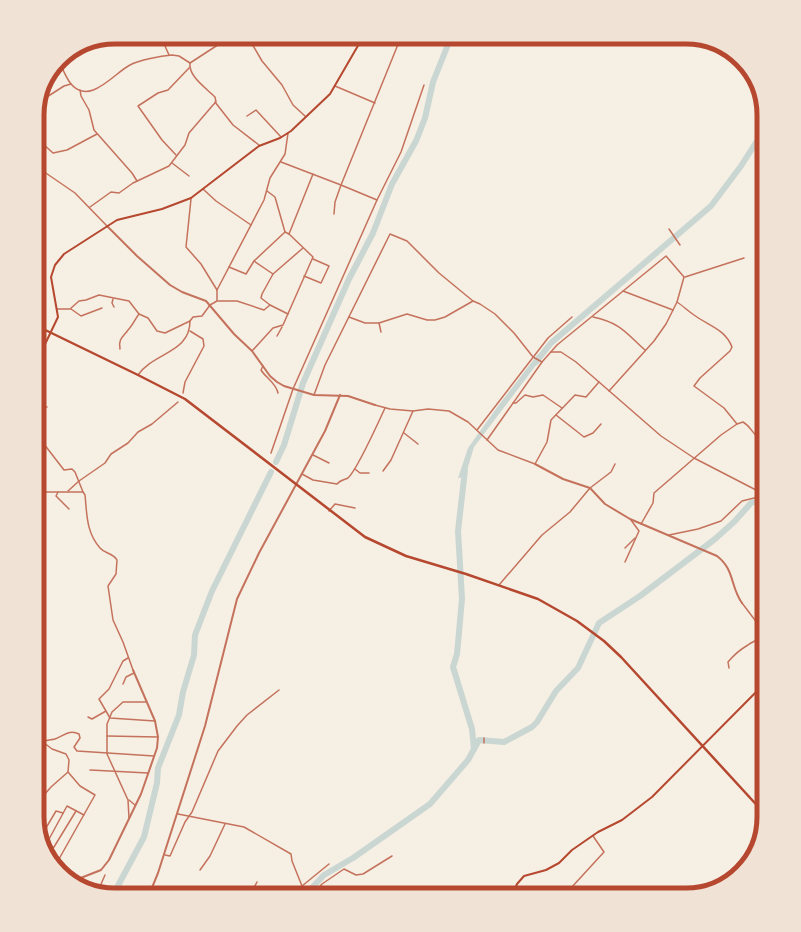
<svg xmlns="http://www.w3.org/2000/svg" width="801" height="932" font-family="'Fira Sans Condensed',sans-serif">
<rect width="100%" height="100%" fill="#f6efe4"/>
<path fill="#c9d6d2" d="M538,354L543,356L474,447L465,477L458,478L468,448L498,406Z"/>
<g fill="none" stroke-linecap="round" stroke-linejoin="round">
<g stroke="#c9d6d2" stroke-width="6">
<path d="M536,362L551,343L711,206L741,166L764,130"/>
<path d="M276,462L284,445L303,383L349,279L373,233L392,184L416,141L425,118L433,82L451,37"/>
<path d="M465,470L458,531L462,599L457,654L453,667L472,729L474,749"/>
<path d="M113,895L144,837L157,783L158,768L179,715L183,692L194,655L195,635L212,591L271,472"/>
<path d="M305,895L324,875L353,858L430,804L468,760L479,740L504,742L532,727L537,722L556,691L578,668L599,623L640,596L715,539L735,521L751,503L764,499"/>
</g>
<g stroke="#c5725c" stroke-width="1.5">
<path d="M161,37L169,55"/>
<path d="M248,37L262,61L282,85L293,105L305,116"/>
<path d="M412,37L422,43L424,37"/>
<path d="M59,62C63,69 66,78 71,84C90,106 114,73 130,65C139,60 161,56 172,55L179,56L190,63"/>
<path d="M190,63L230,37"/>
<path d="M335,86L375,103"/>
<path d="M80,90L81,96L89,110L94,130L132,173L137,181"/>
<path d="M39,102L64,86L71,84"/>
<path d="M215,102L233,125L259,145"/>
<path d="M247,116L256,110L281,137"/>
<path d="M37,147L42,143L53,153L67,150L97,134"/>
<path d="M176,155L162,140L138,106L158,93L168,90L189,68"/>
<path d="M281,162L341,185L401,37"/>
<path d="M172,163L189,176"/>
<path d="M37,167L75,193L107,226"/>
<path d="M203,189L216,201L251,225"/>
<path d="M267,191L275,197L285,232L289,234L313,174"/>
<path d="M191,199L186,247L201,264L217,290"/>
<path d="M90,207L111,192L119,193L133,183L169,166L185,145L189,133L213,105L216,102L215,97C206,88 188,76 190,63"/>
<path d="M334,214L335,202L341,185L377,200"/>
<path d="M669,229L680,245"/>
<path d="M254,261L273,274L303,248"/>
<path d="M229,267L246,274L254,261L285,232"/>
<path d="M304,276L321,283L329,266L313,259"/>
<path d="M685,277L744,258"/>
<path d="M623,291L673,310"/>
<path d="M113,299L112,303L114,307"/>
<path d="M218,301H237L264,310L270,305L288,314"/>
<path d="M677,302C683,306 688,311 694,315C709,326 725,329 732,347L730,351L700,378L694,386L724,408L737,424L743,422C752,427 754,438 764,441"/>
<path d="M270,305L261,298L262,294L273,274"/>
<path d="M57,309H70L79,301L86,300L99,295L129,301L139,314L148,318L157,331L165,333L190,321L193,317L202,316L210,305L217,301V290L264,200L270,178L285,154L288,133"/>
<path d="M71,309L81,316L102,308"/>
<path d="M349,317L365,323H379L407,314L427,320H435L445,317L473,301"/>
<path d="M593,317C621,323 626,333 645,350"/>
<path d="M379,323L381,332"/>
<path d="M277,336L282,327"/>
<path d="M120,349C118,339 123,337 128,330C133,325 135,319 139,314"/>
<path d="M252,351L273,328L283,325L313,257L289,234"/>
<path d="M551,352H561L576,362L661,436L694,458L756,490C763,504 754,521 764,533"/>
<path d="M263,366L261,370C266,378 276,383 278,393"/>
<path d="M138,375C154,352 190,353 190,321"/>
<path d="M183,393L185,382L204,346L203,339L190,331"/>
<path d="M314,395L325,365L390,234L407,241L439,273L473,301L480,304L495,314L514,333L533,357L542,362"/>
<path d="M513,403H516L525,395L533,397L543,395L562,408"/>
<path d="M40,404L43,407H47"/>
<path d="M375,405L390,409L413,411L428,409L449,411L468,422L498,450L535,464L547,442L551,420L575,395L586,397L599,382"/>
<path d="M37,406L40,404V396L37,390"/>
<path d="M556,415L584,437L593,433L601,424"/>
<path d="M477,430L548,338L572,317"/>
<path d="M404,433L418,444"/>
<path d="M37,435L64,470L72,469L75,472L83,492"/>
<path d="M487,440L542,362L557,345L666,256L684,277L677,302L666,324L654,341L609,391"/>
<path d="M271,453L293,389L377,200L401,152L424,85"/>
<path d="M313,455L329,463"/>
<path d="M355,469L360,473H369"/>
<path d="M383,471L391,460L413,411"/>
<path d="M302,474L313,480L337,484C340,480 344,480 348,478C357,470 379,421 385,408"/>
<path d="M68,491L79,481L105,463L111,454L128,443L138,432L152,424L178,402"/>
<path d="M58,492L56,496L69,509"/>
<path d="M37,497L45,492H83L85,495C87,514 86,532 100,548C105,554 113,553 117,560L116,574L108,586L113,620L123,642L133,670"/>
<path d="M759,502H764"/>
<path d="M329,511L335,504L355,508"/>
<path d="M641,524L653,503L654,493L721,435L737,424"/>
<path d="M669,535L698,529L721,521L742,501L758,497"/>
<path d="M625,548L635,538"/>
<path d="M625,562L639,531L631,520"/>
<path d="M499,585L542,535L570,512L590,488L611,472L615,464"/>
<path d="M742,603L764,632"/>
<path d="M128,658L123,661L109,689L99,699L110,718L155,721"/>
<path d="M729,668L728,662C733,656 741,649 748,645C753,641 760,640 764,634"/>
<path d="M123,684L126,677L134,673"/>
<path d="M88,717L92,719L106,711"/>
<path d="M107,736L158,737"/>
<path d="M484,738V743"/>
<path d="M42,742C46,740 51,740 55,739C64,736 69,729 79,734L80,738L74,747L77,751L154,756"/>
<path d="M37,745L43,742L52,749L66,754L69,760L68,772L80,786L95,795L59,859"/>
<path d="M90,770L148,773"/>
<path d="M129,800L135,805"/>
<path d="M37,803L51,787L68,772"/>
<path d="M178,814L244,827L291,854L292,861L302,886L298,895"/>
<path d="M129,818L128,800L107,754V724L112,712L123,702H146"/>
<path d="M41,828L51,848L52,855"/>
<path d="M43,833L56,811L63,813"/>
<path d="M48,841L67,806L84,815"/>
<path d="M51,848L54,847L76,811"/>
<path d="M165,855L170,856L185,822L192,812L218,751L237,726L247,715L279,690"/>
<path d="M200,870L210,856L225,824"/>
<path d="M302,886L329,864"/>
<path d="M98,891L105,875"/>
<path d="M250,895L257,882"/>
<path d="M312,895L322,884L344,869L356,875L363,874L392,856"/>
<path d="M561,895L571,888L604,852L593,836"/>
</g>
<g stroke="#c5725c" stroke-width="2">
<path d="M107,226L137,256L170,285L182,292L206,301L234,334L252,351L270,376L277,382L284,386L314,395L348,396L375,405"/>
<path d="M535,464L563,479L590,488L605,504L630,519L717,556C735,570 730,586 742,603"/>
<path d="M50,856L52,855"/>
<path d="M73,881L101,870L109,860L141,794L157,748L158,737L155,721L133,670"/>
<path d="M149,895L158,873L205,726L237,599L259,553L325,431L340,395"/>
</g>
<g stroke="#b5482f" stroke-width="2">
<path d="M37,361L58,317L51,277L55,265L64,254L117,220L162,209L191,198L259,146L280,138L291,131L330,94L363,37"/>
<path d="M512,895L517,884L524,876L546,870L559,863L572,850L598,832L622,820L652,797L764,684"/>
</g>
<path stroke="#b5482f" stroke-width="2.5" d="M37,326L138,375L185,399L365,537L406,556L466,574L538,599L577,621L604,641L621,657L764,813"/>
</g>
<path d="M0 0H801V932H0ZM115 44H686A71 71 0 0 1 757 115V817A71 71 0 0 1 686 888H115A71 71 0 0 1 44 817V115A71 71 0 0 1 115 44Z" fill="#f1e2d6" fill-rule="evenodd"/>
<path fill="none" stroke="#b5482f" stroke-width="5" d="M115 44H686A71 71 0 0 1 757 115V817A71 71 0 0 1 686 888H115A71 71 0 0 1 44 817V115A71 71 0 0 1 115 44Z"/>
</svg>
